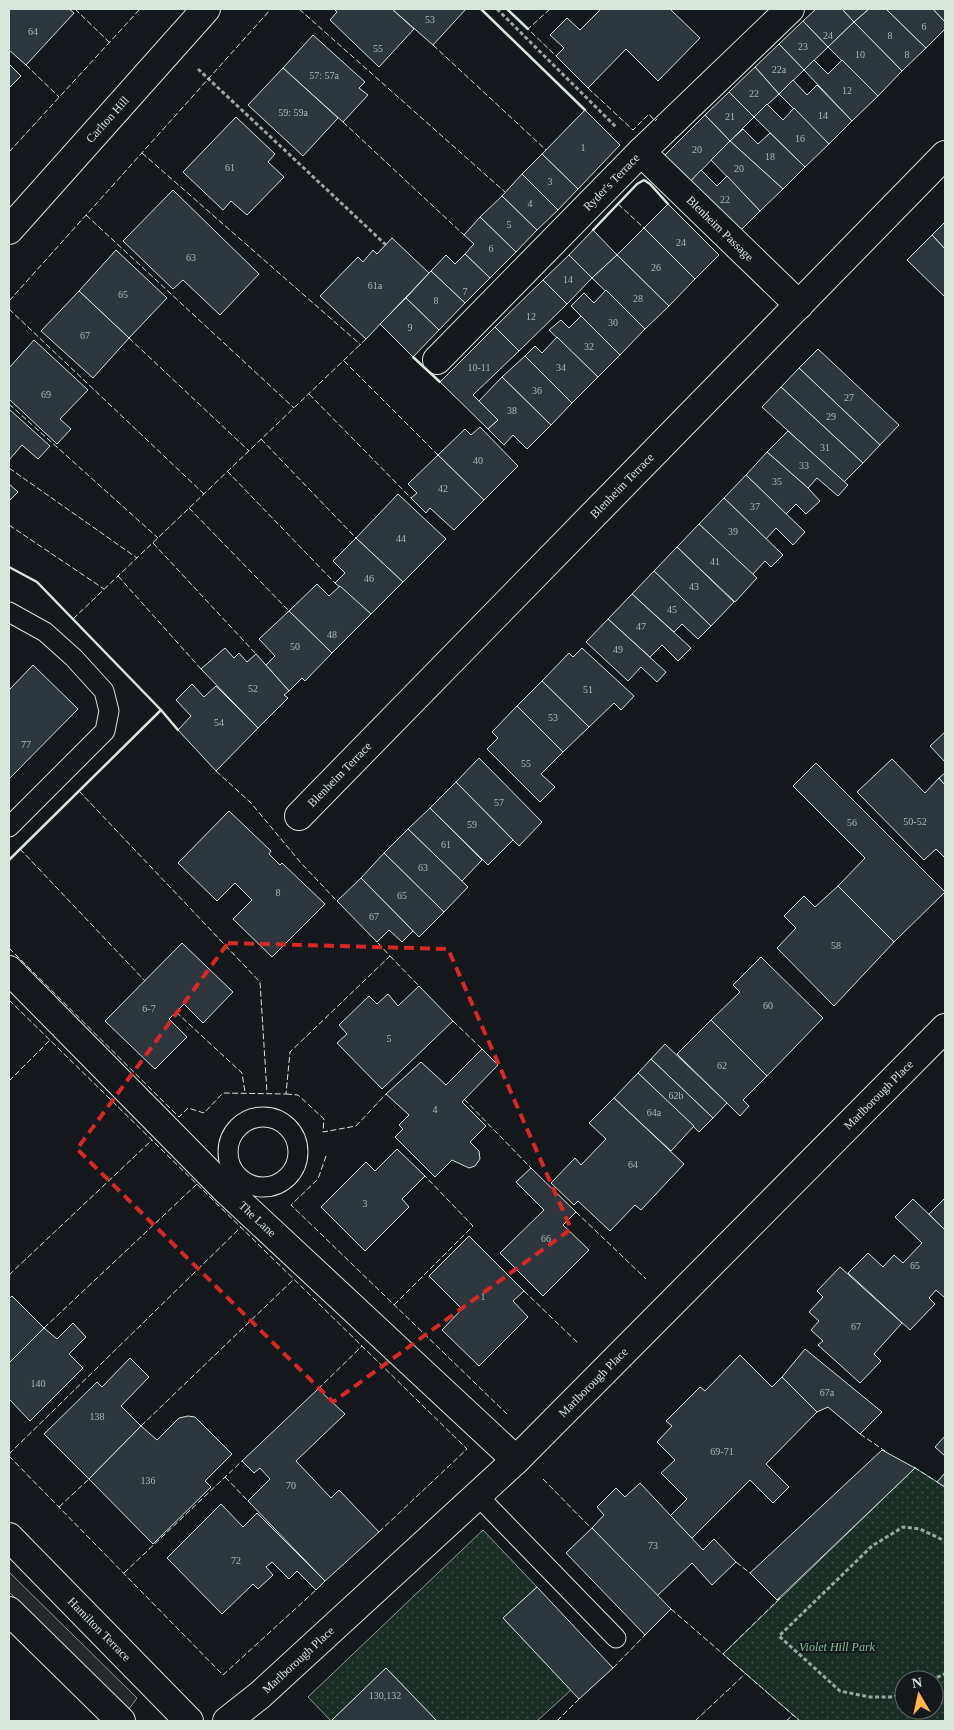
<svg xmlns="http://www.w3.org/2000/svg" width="954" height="1730" font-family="Georgia,serif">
<defs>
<pattern id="grass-dots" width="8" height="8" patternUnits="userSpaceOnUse" patternTransform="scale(1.25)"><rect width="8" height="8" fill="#1a2d24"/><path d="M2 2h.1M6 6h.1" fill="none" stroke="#3b4b43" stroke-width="1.8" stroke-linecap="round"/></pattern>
</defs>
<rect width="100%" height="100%" fill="#14181c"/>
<g fill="url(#grass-dots)" stroke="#939e99" fill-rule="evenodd">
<path d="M915,1468L945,1487V1721H800L723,1654ZM904,1680H934V1710H904Z"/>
<path d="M483,1530L537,1587L503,1618L571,1690L537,1721H437L386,1668L331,1721L308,1697Z"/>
</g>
<path fill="#24282b" stroke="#939e99" d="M9,1572L137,1698L129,1709L9,1592Z"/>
<g fill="#2c363c" stroke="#d8e6dc">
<path d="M9,9H69L74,13L26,65L9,50Z"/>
<path d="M334,9H392L414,29L379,67L330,20L337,12Z"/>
<path d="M392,9H466L433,45Z"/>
<path d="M601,9H670L700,38L658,81L626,49L588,88L556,56L564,48L550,35L567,18L580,30Z"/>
<path d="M816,9H842L854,22L828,47L803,21Z"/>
<path d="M842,9H869L854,22Z"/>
<path d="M869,9H886L926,48L902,71L854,22Z"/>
<path d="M886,9H933L945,22V29L926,48Z"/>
<path d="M933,9H945V22Z"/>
<path d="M803,21L828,47L804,70L779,44Z"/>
<path d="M854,22L902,71L878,96L828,47Z"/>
<path d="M313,35L365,82L359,88L368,95L343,122L283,68Z"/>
<path d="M779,44L804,70L779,94L755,67Z"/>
<path d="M814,60L828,74L842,60L878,96L852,121L804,70Z"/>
<path d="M9,64L21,76L9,88Z"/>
<path d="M755,67L779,94L754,117L729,92Z"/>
<path d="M283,68L338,118L303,156L248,105Z"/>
<path d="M793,80L807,95L817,85L852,121L829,144L779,94Z"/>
<path d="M729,92L754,117L730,141L705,115Z"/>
<path d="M767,104L783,120L794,108L829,144L805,167L754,117Z"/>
<path d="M585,110L620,145L578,189L542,154Z"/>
<path d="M705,115L730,141L687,185L664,156Z"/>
<path d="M236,117L275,154L268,162L284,177L247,215L231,201L223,210L183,172Z"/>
<path d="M743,129L758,144L770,133L805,167L783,189L730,141Z"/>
<path d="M730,141L783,189L760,211L711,160Z"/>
<path d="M542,154L578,189L558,210L522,174Z"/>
<path d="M701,170L717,186L727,176L760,211L738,233L687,185Z"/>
<path d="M522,174L558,210L537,230L502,196Z"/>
<path d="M173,190L259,274L220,315L183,280L173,289L123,241Z"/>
<path d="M502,196L537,230L516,252L480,217Z"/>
<path d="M668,204L719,255L695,279L644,228Z"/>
<path d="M480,217L516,252L490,278L465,254L474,244L464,235Z"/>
<path d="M945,222V249L932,235Z"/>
<path d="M644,228L695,279L669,306L617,255Z"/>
<path d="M593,230L617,255L592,278L569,255Z"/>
<path d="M932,235L945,249V297L907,260Z"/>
<path d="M392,238L429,273L366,339L320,296L358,257L363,262L373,250L377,254Z"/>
<path d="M116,250L167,298L129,338L79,291Z"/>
<path d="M465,254L490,278L465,303L431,271L446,255L455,264Z"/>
<path d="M569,255L592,278L567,304L543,280Z"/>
<path d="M617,255L669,306L645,329L592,278Z"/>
<path d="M431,271L465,303L439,330L406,298Z"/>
<path d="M543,280L567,304L519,351L495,327Z"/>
<path d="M606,290L645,329L620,355L571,306L584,293L594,303Z"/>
<path d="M79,291L129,338L93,378L41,331Z"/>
<path d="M406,298L439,330L413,357L380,324Z"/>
<path d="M581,316L620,355L598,377L549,330L561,320L569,328Z"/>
<path d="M495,327L519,351L473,395L498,420L488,429L440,382Z"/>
<path d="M557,337L598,377L572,403L525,356L535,346L542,353Z"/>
<path d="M34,340L88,390L60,419L71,429L57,444L9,399V368Z"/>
<path d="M818,349L899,425L880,445L799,368Z"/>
<path d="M525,356L572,403L551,425L502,377Z"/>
<path d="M799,368L880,445L863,463L781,387Z"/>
<path d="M502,377L551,425L527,449L513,435L504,445L488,429L498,420L479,401Z"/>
<path d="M781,387L863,463L844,482L762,407Z"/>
<path d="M9,409L50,446L38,459L22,445L9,460Z"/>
<path d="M480,427L518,466L484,500L438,455L465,429L471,435Z"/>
<path d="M788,431L848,485L838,496L817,478L808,488L767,452Z"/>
<path d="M767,452L808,488L820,501L806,514L796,504L786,514L746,475Z"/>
<path d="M438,455L484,500L454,530L430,508L426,513L411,498L417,493L408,484Z"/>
<path d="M746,475L805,532L793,545L776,528L766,539L724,498Z"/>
<path d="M9,484L18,492L9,501Z"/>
<path d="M398,494L446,539L403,582L356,538Z"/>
<path d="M724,498L783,555L771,567L765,561L752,575L699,524Z"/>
<path d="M699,524L757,578L735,602L677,547Z"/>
<path d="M356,538L403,582L371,614L335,583L345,573L333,561Z"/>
<path d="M677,547L734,602L711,626L654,571Z"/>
<path d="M654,571L711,626L698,639L682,624L674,632L632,594Z"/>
<path d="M317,584L329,596L340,586L371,614L332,653L289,611Z"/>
<path d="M632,594L691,648L678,661L662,645L650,657L608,619Z"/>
<path d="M289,611L332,653L305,681L302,678L289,691L266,665L275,656L259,639Z"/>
<path d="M608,619L666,672L657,682L641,667L628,681L586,642Z"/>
<path d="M225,648L234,658L239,653L247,662L256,654L289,691L284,695L288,698L258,728L201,669Z"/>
<path d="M582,648L634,696L621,710L614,703L589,727L542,681L569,653L573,657Z"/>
<path d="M33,665L78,709L9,779V690Z"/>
<path d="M542,681L589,727L563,752L517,706Z"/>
<path d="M192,684L204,697L216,686L258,728L216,771L178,730L191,716L176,700Z"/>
<path d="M517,706L563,752L541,774L555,787L540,802L487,749L498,738L492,732Z"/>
<path d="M945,732V762L930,746Z"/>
<path d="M479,758L542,822L519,846L456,782Z"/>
<path d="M892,759L925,793L939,778L945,785V858L936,849L924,860L857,792Z"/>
<path d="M816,763L945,892L894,942L838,886L865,858L793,786Z"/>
<path d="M945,773V785L939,778Z"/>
<path d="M456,782L513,840L488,865L430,808Z"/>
<path d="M430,808L482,860L462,881L408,829Z"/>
<path d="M229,811L271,851L269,854L280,865L282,863L325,904L272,957L233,919L252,900L235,883L217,901L178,863Z"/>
<path d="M408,829L468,887L444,912L384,853Z"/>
<path d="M384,853L444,912L419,937L361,878Z"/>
<path d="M361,878L413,931L402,942L389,930L377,942L337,901Z"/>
<path d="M838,886L894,942L834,1006L777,948L796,928L784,916L804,896L815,907Z"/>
<path d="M182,943L233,992L203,1023L184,1004L169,1019L187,1037L155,1069L105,1021Z"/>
<path d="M761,957L823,1018L767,1076L711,1020L740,992L733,985Z"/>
<path d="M419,986L453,1021L382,1089L337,1043L347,1034L339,1025L369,996L377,1004L388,994L398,1006Z"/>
<path d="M711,1020L767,1076L743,1100L749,1106L740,1116L677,1054Z"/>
<path d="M665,1044L727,1103L713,1118L651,1059Z"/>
<path d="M482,1049L498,1065L462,1102L486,1126L470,1142L479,1151L480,1159L475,1166L469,1168L452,1160L435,1177L395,1137L403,1129L399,1125L409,1115L386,1094L421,1062L446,1085Z"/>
<path d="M651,1059L713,1118L699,1132L638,1073Z"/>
<path d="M638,1073L694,1126L671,1151L614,1098Z"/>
<path d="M614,1098L684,1164L641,1210L635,1205L610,1231L578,1201L574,1205L551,1183L575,1158L581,1165L606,1139L589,1123Z"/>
<path d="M397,1149L425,1176L402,1199L409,1207L365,1251L321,1207L366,1162L375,1171Z"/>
<path d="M531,1168L576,1212L563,1225L589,1250L543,1296L500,1253L544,1210L516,1182Z"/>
<path d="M945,1198V1230L929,1214Z"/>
<path d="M913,1199L945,1230V1298L936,1290L929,1298L935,1304L910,1330L848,1273L868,1253L883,1267L894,1255L903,1263L922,1243L895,1217Z"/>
<path d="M469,1236L524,1291L513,1301L528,1317L479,1366L442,1330L462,1309L429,1276Z"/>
<path d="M840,1267L902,1323L874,1354L881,1361L860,1383L818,1345L823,1341L811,1330L819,1321L809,1312L823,1297L817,1291Z"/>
<path d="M12,1296L44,1328L9,1363V1299Z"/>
<path d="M73,1323L86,1337L69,1354L83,1368L30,1421L9,1399V1363L44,1328L57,1339Z"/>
<path d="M805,1349L882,1412L860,1434L828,1407L817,1412L782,1377Z"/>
<path d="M740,1355L772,1387L782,1377L817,1412L766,1464L789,1487L773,1503L750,1480L692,1538L670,1516L687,1499L661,1473L675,1460L657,1442L672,1426L666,1421L700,1387L705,1391Z"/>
<path d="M130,1358L149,1377L121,1406L141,1426L89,1479L44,1434L97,1382L102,1387Z"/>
<path d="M318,1389L345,1414L296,1461L331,1498L339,1490L379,1532L325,1581L248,1501L270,1479L260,1468L254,1473L242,1461Z"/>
<path d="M188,1416L195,1417L232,1454L205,1481L211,1487L153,1544L89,1479L141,1426L157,1440L179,1418Z"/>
<path d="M945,1436V1456L935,1447Z"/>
<path d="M882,1450L915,1468L777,1600L750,1573Z"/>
<path d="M945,1473V1487L937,1482Z"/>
<path d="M640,1483L703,1550L714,1539L736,1562L712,1585L692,1563L657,1596L592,1528L604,1515L597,1507L616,1488L625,1497Z"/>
<path d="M221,1504L243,1527L257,1513L325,1581L316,1590L297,1571L289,1579L272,1562L266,1567L273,1575L258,1589L253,1584L222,1614L167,1558Z"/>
<path d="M592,1528L671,1609L645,1635L566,1553Z"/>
<path d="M537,1587L613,1668L579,1699L503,1618Z"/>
<path d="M386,1668L437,1721H331Z"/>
</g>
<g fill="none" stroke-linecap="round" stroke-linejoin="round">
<g stroke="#d8e6dc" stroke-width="21">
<g id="lane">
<path d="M9,612L45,632L74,658L104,691L109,711L105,731L9,827"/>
<circle cx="263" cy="1152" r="35"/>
<path d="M478,1496L616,1638"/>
</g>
</g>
<g stroke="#d8e6dc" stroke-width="30">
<g id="street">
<path id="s1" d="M641,152L799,305"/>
<path id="s2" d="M9,230L206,9"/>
<path id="s3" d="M437,360L641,152L790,9"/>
<path id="s4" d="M299,816L945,155"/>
<path id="s5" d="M9,970L224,1188L516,1460"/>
<path id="s6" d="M9,1537L189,1721"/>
<path d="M9,1611L121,1721"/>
<path id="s7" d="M227,1721L260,1695L516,1460L945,1028"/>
</g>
</g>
<g stroke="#9da8a2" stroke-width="3" stroke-dasharray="4 2.5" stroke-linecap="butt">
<path d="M497,9L616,127"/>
<path d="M198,69L386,245"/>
<path d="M931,1680L945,1674"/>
<path d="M904,1692L893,1697H870L840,1691L779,1636L872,1546L903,1527L920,1529L945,1541"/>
</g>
<use href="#lane" stroke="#14181c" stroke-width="19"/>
<use href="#street" stroke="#14181c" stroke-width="28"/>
<g stroke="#d8e6dc" stroke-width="1" stroke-dasharray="6 2.5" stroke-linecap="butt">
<path d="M75,9L110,43"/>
<path d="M299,9L505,192"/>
<path d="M550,9L528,29L556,56"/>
<path d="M433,45L546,150"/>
<path d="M26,65L59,97"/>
<path d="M588,88L633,130L649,114L655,121L657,119"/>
<path d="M343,122L464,235"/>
<path d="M9,152L140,9"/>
<path d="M142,153L361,345"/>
<path d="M618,204L644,228"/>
<path d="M86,215L294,408"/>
<path d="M9,301L271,9"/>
<path d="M9,309L204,494"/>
<path d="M129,338L249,451"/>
<path d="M344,361L438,455"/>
<path d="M309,394L411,498"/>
<path d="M9,404L158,538"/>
<path d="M261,439L356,538"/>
<path d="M9,468L137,558"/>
<path d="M227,471L335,583"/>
<path d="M189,508L289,611"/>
<path d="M9,525L104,589"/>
<path d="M153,543L256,654"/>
<path d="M118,576L201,669"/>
<path d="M73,619L366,339"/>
<path d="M216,771L251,803L301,863L337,901"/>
<path d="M79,791L260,982L267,1093"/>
<path d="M20,849L145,981"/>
<path d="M9,948L179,1117L188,1108L204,1113L223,1093L286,1094L290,1052L390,956L377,942"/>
<path d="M390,956L419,986"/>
<path d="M9,1000L467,1449L379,1532"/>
<path d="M176,1012L242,1073L245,1092"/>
<path d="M453,1021L482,1049"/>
<path d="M9,1081L50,1040"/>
<path d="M286,1094L298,1095L324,1119L323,1132L356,1126L386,1094"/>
<path d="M464,1099L531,1168"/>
<path d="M326,1156L318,1179L291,1205L507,1414"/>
<path d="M576,1212L646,1279"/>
<path d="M9,1275L152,1140"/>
<path d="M524,1291L578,1343"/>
<path d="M394,1305L473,1226L425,1176"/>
<path d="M44,1328L197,1184"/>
<path d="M318,1389L362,1346"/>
<path d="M141,1426L294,1279"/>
<path d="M860,1434L885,1451"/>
<path d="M9,1454L241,1227"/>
<path d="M9,1456L223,1675L316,1590"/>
<path d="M914,1467L937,1482"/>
<path d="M225,1477L248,1501"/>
<path d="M543,1479L592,1529"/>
<path d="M59,1507L89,1479"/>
<path d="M736,1562L750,1573"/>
<path d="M124,1573L242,1461"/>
<path d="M780,1598L723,1654L800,1721"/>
<path d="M671,1609L723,1654"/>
<path d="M613,1668L645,1635"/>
<path d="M557,1721L579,1699"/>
<path d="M695,1721L746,1673"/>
<path d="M786,1721L793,1715"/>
</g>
<g stroke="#d8e6dc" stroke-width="2.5">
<path d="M481,9L585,110"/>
<path d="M507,9L528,29"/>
<path d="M593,230L637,184L644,180L650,184L668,204"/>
<path d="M413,357L440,382"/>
<path d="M9,567L37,582L161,710"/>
<path d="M9,860L161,710L178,730"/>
</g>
</g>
<path fill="none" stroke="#d62828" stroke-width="4" stroke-dasharray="10 6" stroke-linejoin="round" d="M228,943L448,949L571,1229L333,1402L77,1149Z"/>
<g text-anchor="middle" stroke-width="4" stroke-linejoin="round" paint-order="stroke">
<g font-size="10" fill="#adbab4">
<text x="430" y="23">53</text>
<text x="924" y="30">6</text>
<text x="33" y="35">64</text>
<text x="828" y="39">24</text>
<text x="890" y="39">8</text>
<text x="803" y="50">23</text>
<text x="378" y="52">55</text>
<text x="860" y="58">10</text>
<text x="907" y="58">8</text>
<text x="779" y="73">22a</text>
<text x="324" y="79">57: 57a</text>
<text x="847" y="94">12</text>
<text x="754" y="97">22</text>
<text x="293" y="116">59: 59a</text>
<text x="823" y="119">14</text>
<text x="730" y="120">21</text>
<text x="800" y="142">16</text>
<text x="583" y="151">1</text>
<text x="697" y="153">20</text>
<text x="770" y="160">18</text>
<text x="230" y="171">61</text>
<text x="739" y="172">20</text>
<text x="550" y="185">3</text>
<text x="725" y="203">22</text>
<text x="530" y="207">4</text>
<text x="509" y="228">5</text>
<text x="681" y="246">24</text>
<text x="491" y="252">6</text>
<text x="191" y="261">63</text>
<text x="656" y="271">26</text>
<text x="568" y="283">14</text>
<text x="375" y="289">61a</text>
<text x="465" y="295">7</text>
<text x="123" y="298">65</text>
<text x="638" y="302">28</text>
<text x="436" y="304">8</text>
<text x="531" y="320">12</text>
<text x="613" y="326">30</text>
<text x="410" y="331">9</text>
<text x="85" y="339">67</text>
<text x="589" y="350">32</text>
<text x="479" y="371">10-11</text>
<text x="561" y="371">34</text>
<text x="537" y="394">36</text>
<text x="46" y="398">69</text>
<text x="849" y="401">27</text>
<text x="512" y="414">38</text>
<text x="831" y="420">29</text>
<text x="825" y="451">31</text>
<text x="478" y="464">40</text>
<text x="804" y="469">33</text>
<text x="777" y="485">35</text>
<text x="443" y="492">42</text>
<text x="755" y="510">37</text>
<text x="733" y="535">39</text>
<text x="401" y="542">44</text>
<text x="715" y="565">41</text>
<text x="369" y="582">46</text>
<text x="694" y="590">43</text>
<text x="672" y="613">45</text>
<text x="641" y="630">47</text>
<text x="332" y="638">48</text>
<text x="295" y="650">50</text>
<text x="618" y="653">49</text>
<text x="253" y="692">52</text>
<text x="588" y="693">51</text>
<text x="553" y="721">53</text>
<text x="219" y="726">54</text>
<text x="26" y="748">77</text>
<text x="526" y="767">55</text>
<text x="499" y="806">57</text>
<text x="915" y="825">50-52</text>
<text x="852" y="826">56</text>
<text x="472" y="828">59</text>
<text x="446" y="848">61</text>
<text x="423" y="871">63</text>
<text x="278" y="896">8</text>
<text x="402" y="899">65</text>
<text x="374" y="920">67</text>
<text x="836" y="949">58</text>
<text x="768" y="1009">60</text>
<text x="149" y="1012">6-7</text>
<text x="389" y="1042">5</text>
<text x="722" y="1069">62</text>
<text x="676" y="1099">62b</text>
<text x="435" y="1113">4</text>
<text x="654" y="1116">64a</text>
<text x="633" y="1168">64</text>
<text x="365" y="1207">3</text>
<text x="546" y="1242">66</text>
<text x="915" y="1269">65</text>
<text x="483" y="1300">1</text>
<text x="856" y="1330">67</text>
<text x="38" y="1387">140</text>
<text x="827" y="1396">67a</text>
<text x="97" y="1420">138</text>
<text x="722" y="1455">69-71</text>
<text x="148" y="1484">136</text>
<text x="291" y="1489">70</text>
<text x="653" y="1549">73</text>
<text x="236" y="1564">72</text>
<text x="385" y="1699">130,132</text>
</g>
<g font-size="12" fill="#d8e6dc" stroke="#14181c">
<text dy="4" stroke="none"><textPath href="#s2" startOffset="148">Carlton Hill</textPath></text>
<text dy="4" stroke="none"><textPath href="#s3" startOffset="249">Ryder's Terrace</textPath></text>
<text dy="4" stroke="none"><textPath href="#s1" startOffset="110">Blenheim Passage</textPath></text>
<text dy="4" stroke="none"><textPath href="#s4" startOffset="462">Blenheim Terrace</textPath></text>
<text dy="4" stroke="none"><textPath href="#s4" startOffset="58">Blenheim Terrace</textPath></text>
<text dy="4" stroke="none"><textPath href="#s7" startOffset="904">Marlborough Place</textPath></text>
<text dy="4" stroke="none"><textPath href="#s5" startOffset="352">The Lane</textPath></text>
<text dy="4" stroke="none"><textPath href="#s7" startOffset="499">Marlborough Place</textPath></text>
<text dy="4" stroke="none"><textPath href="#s6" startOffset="129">Hamilton Terrace</textPath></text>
<text dy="4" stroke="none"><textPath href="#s7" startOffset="94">Marlborough Place</textPath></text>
</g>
<g font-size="12" font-style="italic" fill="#8ac095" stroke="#14181c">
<text x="837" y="1651">Violet Hill Park</text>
</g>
</g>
<rect width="954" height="1730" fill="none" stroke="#d8e6dc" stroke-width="20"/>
<g transform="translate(919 1695) rotate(351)"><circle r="24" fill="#14181c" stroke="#626a69"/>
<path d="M0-4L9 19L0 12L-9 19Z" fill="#ffb74d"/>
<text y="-8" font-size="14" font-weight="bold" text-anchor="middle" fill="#d8e6dc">N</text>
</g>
</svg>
